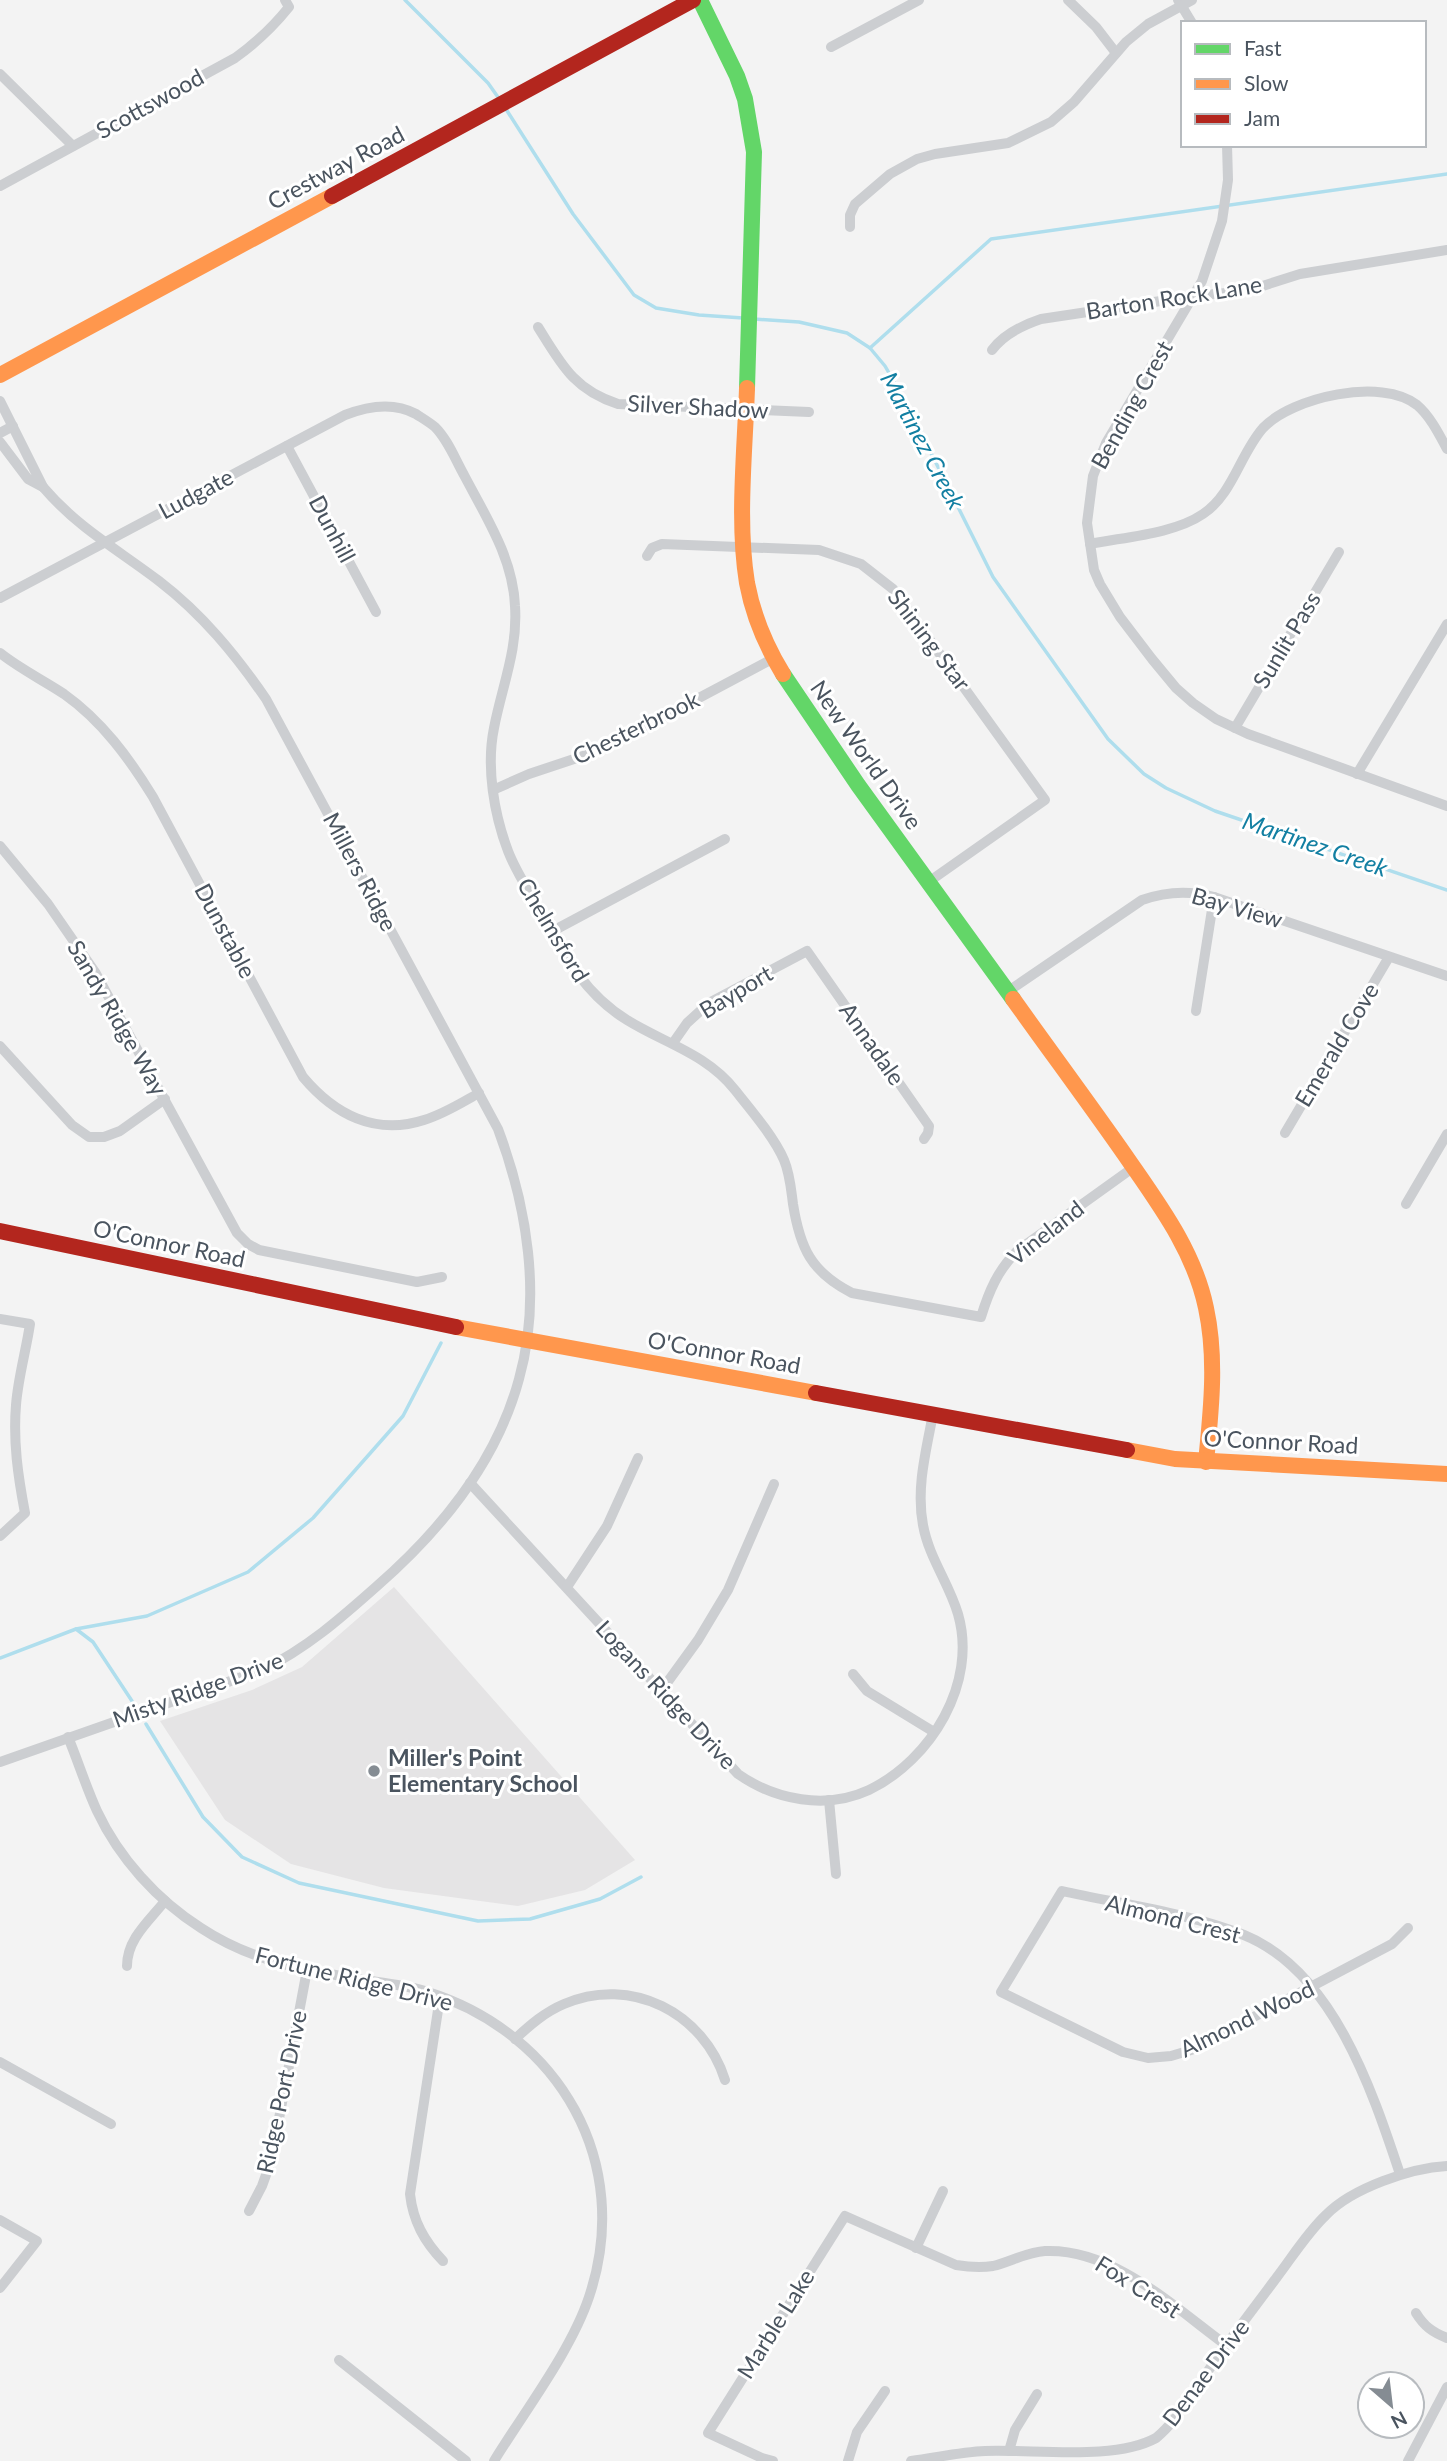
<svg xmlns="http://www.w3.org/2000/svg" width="1447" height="2461" font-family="Lato,sans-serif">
<rect width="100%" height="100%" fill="#f3f3f3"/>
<path fill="#e5e4e5" d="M394,1587L635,1860L585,1890L518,1906L384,1888L291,1864L225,1820L160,1721L252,1690L302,1667Z"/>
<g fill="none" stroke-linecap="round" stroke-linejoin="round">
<g stroke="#afdeed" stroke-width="3.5">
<path d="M405,0L488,83L500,100"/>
<path d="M504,106L573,214L634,295L656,308L699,315L743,318"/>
<path d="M754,319L799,322L847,333L870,348L885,366L905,401L993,577L1108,739L1144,774L1166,788L1215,811L1447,890"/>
<path d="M870,348L991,239L1447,174"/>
<path d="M76,1629L93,1642L132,1701"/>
<path d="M0,1658L76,1629L147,1616L248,1572L313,1518L403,1416L441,1343"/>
<path d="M146,1724L203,1817L242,1857L299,1883L478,1921L530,1919L600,1899L641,1877"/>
</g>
<g stroke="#ccced1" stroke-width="10">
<path d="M1068,0L1096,27L1116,53"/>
<path d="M1178,0L1192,23"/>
<path d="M831,47L919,0"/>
<path d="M0,74L73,146"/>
<path d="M1227,145L1228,180L1222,221L1202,281L1106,443L1093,476L1087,523L1094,570L1100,584L1120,617L1152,659L1176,688L1193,703L1216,719L1248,734L1447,806"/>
<path d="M0,186L235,58C256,43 273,27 289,7L285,0"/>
<path d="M850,227V215L855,204L890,174L917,159L935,154L1008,143L1051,122L1074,102L1126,42L1148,24L1192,0"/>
<path d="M538,327C561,364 574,390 618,404L809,412"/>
<path d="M992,350C1004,334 1023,325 1041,319L1194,296L1247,291L1300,274L1447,250"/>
<path d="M0,401L43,487L28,479L0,442"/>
<path d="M0,433L13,426"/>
<path d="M287,446L376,612"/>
<path d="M1090,544C1124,537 1174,534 1203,514C1233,494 1240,454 1263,428C1292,397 1382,377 1417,405C1430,416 1439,434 1447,449"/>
<path d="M647,556L652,548L662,544L819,550L861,564L893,589L1045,800L927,883"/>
<path d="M0,598L345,415C368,406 394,402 416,414C422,418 429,422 435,427C448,440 455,459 464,475C486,517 513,558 515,606C518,650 502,686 494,728C486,767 494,814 508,851C516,872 529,891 540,911C563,953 584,994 627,1020C664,1043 707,1054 735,1090C751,1110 774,1137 784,1160C790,1174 791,1189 793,1204C800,1248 811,1272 852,1293L981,1317C989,1291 998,1270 1017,1251L1134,1167"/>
<path d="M0,653C20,669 43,680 64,694C102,721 129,758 153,797L303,1077C334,1114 375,1136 424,1120C444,1114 461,1103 479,1093"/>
<path d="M1235,728L1339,552"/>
<path d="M1357,774L1447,624"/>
<path d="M493,790L529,774L601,750L774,658"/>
<path d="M0,846L48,904L95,972L237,1233L248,1244L259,1250L417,1282L442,1277"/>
<path d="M551,932L725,839"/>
<path d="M1007,992L1142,900C1167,891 1189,890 1214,897L1447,976"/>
<path d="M1196,1011L1214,897"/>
<path d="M673,1043L687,1023L709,1003L807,951L929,1126L928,1133L924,1139"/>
<path d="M0,1046L72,1125L89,1137H104L120,1131L165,1099"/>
<path d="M1285,1133L1389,957"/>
<path d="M1406,1204L1447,1134"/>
<path d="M0,1319L30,1324C26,1351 18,1378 16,1405C13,1442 18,1476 25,1513L0,1536"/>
<path d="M470,1483L738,1774C775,1800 826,1810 869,1790C931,1760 978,1683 958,1614C949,1583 929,1558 923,1525C916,1488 926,1451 933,1414"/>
<path d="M567,1587L607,1526L638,1458"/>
<path d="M853,1674L867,1691L934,1732"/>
<path d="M661,1691L698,1640L728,1590L774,1484"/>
<path d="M68,1737C78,1761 86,1787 97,1811C119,1858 157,1900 201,1928C254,1963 309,1971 371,1981C390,1984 410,1986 428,1992C560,2034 634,2163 589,2297C571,2351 524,2412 494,2461"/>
<path d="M0,1762L262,1670C306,1649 341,1618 377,1586C440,1531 497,1461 519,1379C542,1297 527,1206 498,1129L266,699C235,654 202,614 159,581C117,549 78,528 43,487"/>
<path d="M829,1800L836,1874"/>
<path d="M127,1966C127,1939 149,1921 165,1901"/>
<path d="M440,1997L410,2194C413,2221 424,2241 443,2261"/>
<path d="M515,2039C530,2025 545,2012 564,2004C631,1975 704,2013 725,2080"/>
<path d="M0,2062L111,2124"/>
<path d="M1400,2174C1372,2090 1333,1971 1244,1935C1190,1913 1119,1904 1062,1891L1001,1992L1123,2052L1148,2058L1171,2056L1191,2050L1392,1944L1408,1928"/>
<path d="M249,2211L262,2186L271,2161L307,1970"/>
<path d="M0,2220L37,2241L0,2288"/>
<path d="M916,2248L943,2191"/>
<path d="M1416,2313C1424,2326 1432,2332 1447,2338"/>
<path d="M339,2360L466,2461"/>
<path d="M1009,2451L1015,2430L1037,2394"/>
<path d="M773,2461L762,2458L708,2433L845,2216L956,2265C968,2267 981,2268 993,2266C1010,2262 1027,2252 1045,2251C1113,2248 1174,2307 1226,2345"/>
<path d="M848,2461L857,2432L885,2391"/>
<path d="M911,2461C935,2458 960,2452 985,2451C1035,2449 1114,2461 1156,2438C1177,2421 1192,2393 1208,2371C1230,2339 1254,2308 1277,2277C1293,2256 1307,2233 1326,2215C1352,2188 1411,2168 1447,2166"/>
<path d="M1408,2461L1447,2387"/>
</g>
<g stroke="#63d668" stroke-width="16">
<path d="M700,0L737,76L745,99L754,152L747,388"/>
<path d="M783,674L858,785L1013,999"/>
</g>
<g stroke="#ff974d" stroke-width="16">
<path d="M0,375L332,196"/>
<path d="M747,388C745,451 737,522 747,583C753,615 766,646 783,674"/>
<path d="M1013,999C1050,1051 1088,1102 1125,1155C1158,1203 1194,1250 1206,1308C1217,1359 1211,1411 1206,1462"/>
<path d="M456,1327L816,1393"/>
<path d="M1127,1450L1175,1459L1447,1474"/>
</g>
<g stroke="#b3261e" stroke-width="16">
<path d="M332,196L693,0"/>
<path d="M0,1231L456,1327"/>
<path d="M816,1393L1127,1450"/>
</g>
</g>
<circle fill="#858c93" stroke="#fff" stroke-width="2.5" cx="374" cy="1771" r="7"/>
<g text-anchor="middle" stroke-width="6" stroke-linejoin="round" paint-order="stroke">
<g font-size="23" fill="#4a545f" stroke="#fff">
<text transform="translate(150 104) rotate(-29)" y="8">Scottswood</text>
<text transform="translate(336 168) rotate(-28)" y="8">Crestway Road</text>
<text transform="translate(1174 298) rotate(-9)" y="8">Barton Rock Lane</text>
<text transform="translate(1132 405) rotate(-61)" y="8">Bending Crest</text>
<text transform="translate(698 407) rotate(3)" y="8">Silver Shadow</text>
<text transform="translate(196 494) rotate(-28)" y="8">Ludgate</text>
<text transform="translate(332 529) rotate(62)" y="8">Dunhill</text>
<text transform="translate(929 640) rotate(53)" y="8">Shining Star</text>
<text transform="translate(1287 640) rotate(-59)" y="8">Sunlit Pass</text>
<text transform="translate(636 728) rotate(-26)" y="8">Chesterbrook</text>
<text transform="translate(866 755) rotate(55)" y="8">New World Drive</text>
<text transform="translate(360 872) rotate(62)" y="8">Millers Ridge</text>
<text transform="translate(1237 908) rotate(16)" y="8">Bay View</text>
<text transform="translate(553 930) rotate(59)" y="8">Chelmsford</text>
<text transform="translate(225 931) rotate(62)" y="8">Dunstable</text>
<text transform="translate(736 992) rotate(-31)" y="8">Bayport</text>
<text transform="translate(117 1018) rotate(60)" y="8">Sandy Ridge Way</text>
<text transform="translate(872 1044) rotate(55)" y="8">Annadale</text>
<text transform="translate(1337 1045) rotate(-59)" y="8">Emerald Cove</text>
<text transform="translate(1046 1233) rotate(-38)" y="8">Vineland</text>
<text transform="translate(169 1244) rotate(12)" y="8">O'Connor Road</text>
<text transform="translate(724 1353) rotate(10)" y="8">O'Connor Road</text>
<text transform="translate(1281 1442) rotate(3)" y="8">O'Connor Road</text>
<text transform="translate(198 1690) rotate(-20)" y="8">Misty Ridge Drive</text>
<text transform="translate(666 1695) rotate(47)" y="8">Logans Ridge Drive</text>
<text transform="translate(1173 1919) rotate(14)" y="8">Almond Crest</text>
<text transform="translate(354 1979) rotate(14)" y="8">Fortune Ridge Drive</text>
<text transform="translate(1247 2019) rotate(-26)" y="8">Almond Wood</text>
<text transform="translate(282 2092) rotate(-78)" y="8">Ridge Port Drive</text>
<text transform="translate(1138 2287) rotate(32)" y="8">Fox Crest</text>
<text transform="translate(776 2324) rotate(-58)" y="8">Marble Lake</text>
<text transform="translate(1206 2373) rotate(-53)" y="8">Denae Drive</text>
</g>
<g font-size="23" font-weight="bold" fill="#4a545f" stroke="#fff" text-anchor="start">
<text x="388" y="1766">Miller's Point<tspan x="388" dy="26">Elementary School</tspan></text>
</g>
<g font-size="24" font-style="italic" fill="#127fa2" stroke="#fff">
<text transform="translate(922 441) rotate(62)" y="8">Martinez Creek</text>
<text transform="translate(1315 845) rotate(19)" y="8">Martinez Creek</text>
</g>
</g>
<rect x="1181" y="21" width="245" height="126" fill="#ffffff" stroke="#b7bbbf" stroke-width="2"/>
<rect x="1195" y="44" width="35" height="10" fill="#63d668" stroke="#b7bbbf" stroke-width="2"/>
<text x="1244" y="56" font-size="21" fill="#4a545f">Fast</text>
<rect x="1195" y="79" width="35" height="10" fill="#ff974d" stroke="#b7bbbf" stroke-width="2"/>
<text x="1244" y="91" font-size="21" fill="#4a545f">Slow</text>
<rect x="1195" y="114" width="35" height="10" fill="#b3261e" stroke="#b7bbbf" stroke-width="2"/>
<text x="1244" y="126" font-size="21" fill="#4a545f">Jam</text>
<g transform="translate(1391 2405) rotate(152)"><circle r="33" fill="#ffffff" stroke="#b7bbbf" stroke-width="2"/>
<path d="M0-5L12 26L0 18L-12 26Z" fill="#858c93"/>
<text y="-10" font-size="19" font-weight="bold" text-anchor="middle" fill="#4a545f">N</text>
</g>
</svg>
